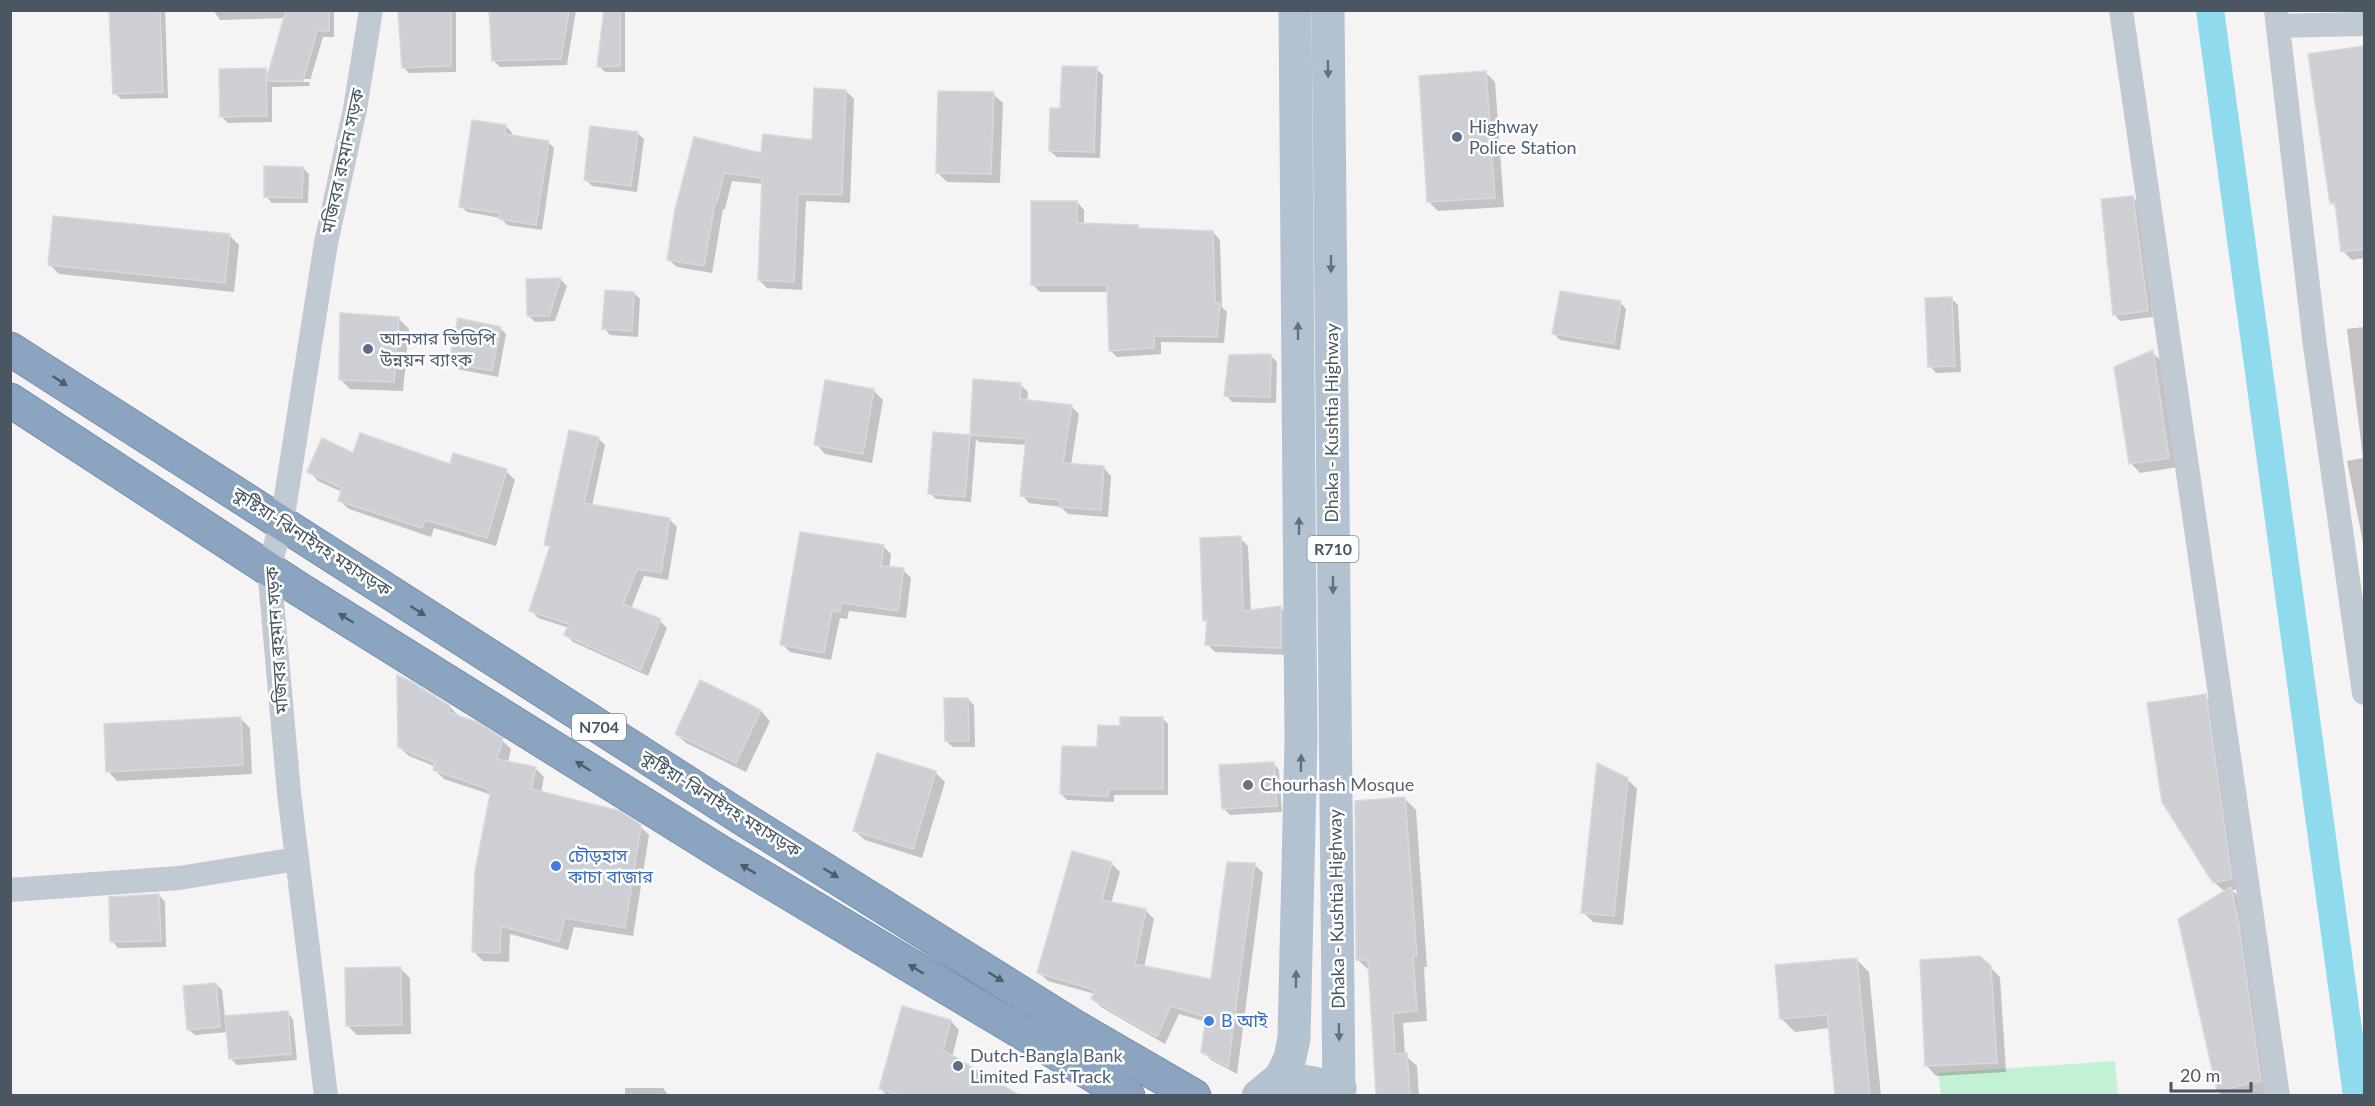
<svg xmlns="http://www.w3.org/2000/svg" width="2375" height="1106" font-family="Lato,'Noto Sans Bengali',sans-serif">
<rect width="100%" height="100%" fill="#f5f3f3"/>
<path fill="#c3f1d5" d="M2115,1061L2118,1095H1941L1938,1073Z"/>
<g fill="#0003">
<path d="M111,10H165L168,98L121,99L115,93Z"/>
<path d="M213,10H334V37H323L310,81V79H274V82H310L309,86L272,87V122L228,123L222,117L265,70L270,74L285,18L220,20Z"/>
<path d="M407,10H456V72L409,73L403,67Z"/>
<path d="M490,10H576L567,65L500,67L494,61Z"/>
<path d="M606,10H625V72H605L599,66Z"/>
<path d="M2364,47V258L2352,260L2343,251L2337,208L2332,203Z"/>
<path d="M1096,69L1103,75L1100,158L1057,157L1050,151Z"/>
<path d="M1486,73L1495,82L1504,207L1438,211L1429,202Z"/>
<path d="M846,91L854,99L850,203L806,201L802,290L767,288L759,280L763,184L732,181L725,209H723L712,273L677,267L668,259L695,139L762,155L813,142Z"/>
<path d="M993,94L1003,103L1000,183L947,182L937,172Z"/>
<path d="M506,126L512,133L511,136L548,142L554,148L542,230L507,225L501,218L467,212L461,206Z"/>
<path d="M637,133L644,139L637,192L592,186L586,180Z"/>
<path d="M303,168L309,174L308,203H272L266,196Z"/>
<path d="M2133,197L2139,204L2153,317L2120,321L2114,314Z"/>
<path d="M1077,202L1084,210V225L1138,226L1141,230L1213,232L1220,240L1222,307L1227,312L1224,343L1161,342V354L1117,357L1110,350L1109,292H1040L1033,285Z"/>
<path d="M229,235L239,245L234,292L59,274L49,264Z"/>
<path d="M560,279L567,286L555,321L535,322L529,316Z"/>
<path d="M634,293L640,299L638,337L610,335L604,328Z"/>
<path d="M1951,298L1958,305L1961,372L1936,373L1930,366Z"/>
<path d="M1620,302L1626,309L1620,350L1560,340L1554,334Z"/>
<path d="M399,319L409,329L403,391L350,389L340,379Z"/>
<path d="M2364,327V548L2347,461L2363,458L2347,329Z"/>
<path d="M500,328L506,334L498,377L457,369L450,363Z"/>
<path d="M2152,352L2162,362L2178,467L2140,473L2131,463Z"/>
<path d="M1270,355L1277,362L1276,403L1232,402L1226,395Z"/>
<path d="M975,381L1020,384L1028,392L1027,402L1071,406L1079,414L1071,465L1104,468L1111,476L1108,517L1068,514L1061,507L1029,503L1022,495L1027,445L979,442L976,439L971,502L936,499L930,493L934,434L971,437Z"/>
<path d="M873,390L883,400L872,463L825,454L816,444Z"/>
<path d="M598,438L605,445L592,506L670,520L677,527L668,580L644,576L631,609L660,621L667,628L648,676L573,642L566,635L569,628L538,618L531,610L551,549L546,544Z"/>
<path d="M354,455L506,471L515,480L496,546L434,528L431,537L349,509L339,500L342,492L318,481L309,471Z"/>
<path d="M1240,538L1248,546L1251,611L1281,608L1289,616V655L1215,652L1207,644L1208,624L1204,620Z"/>
<path d="M883,546L891,554L889,568L903,570L911,578L906,618L849,611L847,619L840,618L831,660L790,652L782,644Z"/>
<path d="M701,682L761,711L770,721L746,772L686,743L676,734Z"/>
<path d="M2205,696L2215,706L2241,889L2232,890L2243,901L2266,1096H2223L2218,1091L2225,892L2214,882Z"/>
<path d="M968,699L974,705L975,747H953L946,741Z"/>
<path d="M450,707L459,716L502,740L511,749L508,763L535,768L544,777L541,793L640,826L649,835L633,936L574,927L568,950L510,934L509,962L483,961L474,952L492,795L444,779L435,770L436,767L409,756L399,747Z"/>
<path d="M240,718L250,728L252,774L117,781L108,771Z"/>
<path d="M1162,718L1168,724V795H1114V802L1067,800L1061,794L1122,728Z"/>
<path d="M1273,763L1279,770L1282,812L1230,815L1223,808Z"/>
<path d="M935,772L945,782L922,858L865,840L855,831Z"/>
<path d="M1627,779L1637,789L1623,925L1593,922L1583,912Z"/>
<path d="M1405,799L1416,810L1427,967H1424L1427,1021L1403,1023L1405,1055L1417,1066L1419,1096H1378L1370,971L1358,960Z"/>
<path d="M1112,864L1120,872L1111,904L1146,911L1154,919L1144,968L1212,981L1229,864L1255,865L1263,873L1237,1074L1211,1060L1203,1052L1207,1022L1179,1014L1165,1044L1101,1007L1093,999L1095,994L1048,981L1039,973Z"/>
<path d="M159,895L165,902L166,947L118,948L112,941Z"/>
<path d="M1856,959L1869,972L1881,1096H1836L1830,1028L1795,1032L1782,1019Z"/>
<path d="M1990,967L2000,977L2006,1072L1936,1076L1927,1066Z"/>
<path d="M401,969L410,978L411,1034L357,1035L347,1025Z"/>
<path d="M216,984L222,990L225,1017L287,1012L293,1019L297,1060L237,1065L230,1058L228,1032L195,1035L188,1029Z"/>
<path d="M903,1008L951,1021L959,1030L952,1057L1002,1091V1096H887L881,1089Z"/>
<path d="M625,1088H663L669,1096H625Z"/>
</g>
<g fill="none" stroke-linecap="round" stroke-linejoin="round">
<path stroke="#90daee" stroke-width="28" d="M2210,10L2357,1096"/>
</g>
<g fill="#cdcfd5" stroke="#d7d9de" stroke-width="1.5">
<path d="M109,10H160L163,92L113,94Z"/>
<path d="M286,10H329V31H317L303,81H266Z"/>
<path d="M451,10V66L402,68L398,11Z"/>
<path d="M489,10H569L561,59L492,61Z"/>
<path d="M604,10H620V66L597,67Z"/>
<path d="M2364,46V249L2341,252L2335,202L2330,204L2308,54Z"/>
<path d="M1062,66L1097,67L1094,152L1049,151L1050,108H1060Z"/>
<path d="M266,68L267,116L220,117L219,69Z"/>
<path d="M1486,71L1495,198L1427,202L1419,76Z"/>
<path d="M814,88L846,90L842,195L798,194L794,282L758,280L762,178L724,173L717,202H715L704,266L667,260L675,210L694,137L761,153L763,134L812,140Z"/>
<path d="M938,91L994,92L991,174L936,173Z"/>
<path d="M472,120L506,125L505,134L549,141L536,225L499,219L500,213L459,207Z"/>
<path d="M590,126L638,132L631,186L584,180Z"/>
<path d="M264,166L303,167L302,198L264,197Z"/>
<path d="M2133,196L2148,311L2113,315L2101,199Z"/>
<path d="M1031,201H1077V223L1138,225V228L1213,231L1215,302L1220,303L1217,337L1154,336V348L1109,351L1107,285H1031Z"/>
<path d="M53,216L230,234L225,283L48,265Z"/>
<path d="M561,278L549,316H527L526,279Z"/>
<path d="M605,290L634,292L632,331L602,329Z"/>
<path d="M1560,291L1621,301L1614,344L1552,334Z"/>
<path d="M1952,297L1955,366L1928,367L1925,298Z"/>
<path d="M340,313L399,317L394,382L339,380Z"/>
<path d="M458,318L501,327L492,371L449,363Z"/>
<path d="M2153,350L2169,458L2129,464L2114,367Z"/>
<path d="M1271,354L1270,397L1224,396L1229,355Z"/>
<path d="M973,379L1021,383L1020,399L1072,405L1063,463L1104,466L1101,510L1059,507L1060,500L1020,496L1026,439L970,435Z"/>
<path d="M825,380L874,389L863,454L814,445Z"/>
<path d="M569,430L599,437L584,503L670,518L661,573L637,569L623,604L661,619L641,670L564,635L569,624L529,611L550,546L544,545Z"/>
<path d="M933,432L970,435L965,497L928,494Z"/>
<path d="M360,433L450,464L453,453L507,469L487,538L425,520L422,528L338,501L342,488L307,472L322,438L353,453Z"/>
<path d="M800,532L884,545L881,566L904,568L898,611L841,603L840,612L832,611L824,653L780,645Z"/>
<path d="M1241,536L1243,611L1281,606V648L1205,645L1207,619L1203,621L1200,538Z"/>
<path d="M397,675L412,682L450,706L448,712L477,722L503,738L497,759L536,767L531,789L620,811L641,825L625,928L565,918L559,942L501,926L500,953L472,952L475,871L491,790L433,770L435,763L398,747Z"/>
<path d="M700,680L761,710L736,763L675,734Z"/>
<path d="M2206,694L2232,879L2213,883L2162,802L2147,703Z"/>
<path d="M944,698H968L969,741H945Z"/>
<path d="M241,717L243,765L106,772L104,724Z"/>
<path d="M1120,717H1163V789H1109L1108,797L1060,794L1062,746L1097,747L1098,725L1120,726Z"/>
<path d="M877,753L936,771L913,849L853,831Z"/>
<path d="M1274,762L1277,806L1222,809L1219,765Z"/>
<path d="M1597,763L1628,778L1614,916L1581,913Z"/>
<path d="M1405,797L1417,956H1413L1417,1011L1393,1013L1395,1054L1407,1053L1410,1095H1376L1368,960H1356L1355,801Z"/>
<path d="M1072,851L1112,862L1102,900L1146,909L1135,964L1211,979L1227,862L1255,863L1228,1067L1201,1052L1206,1017L1171,1006L1157,1037L1091,999L1095,990L1037,973Z"/>
<path d="M2231,887L2238,919L2261,1081L2217,1091L2178,919Z"/>
<path d="M159,894L161,941L110,942L109,897Z"/>
<path d="M1980,956L1991,966L1997,1063L1925,1066L1920,960Z"/>
<path d="M1857,958L1870,1095H1835L1827,1015L1780,1019L1775,965Z"/>
<path d="M401,967L402,1025L346,1026L345,968Z"/>
<path d="M216,983L220,1027L187,1030L183,986Z"/>
<path d="M902,1006L951,1020L943,1050L1019,1095H902L879,1089Z"/>
<path d="M288,1011L291,1054L229,1059L225,1016Z"/>
</g>
<g fill="none" stroke-linecap="round" stroke-linejoin="round">
<g stroke="#7690ad" stroke-width="35">
<g id="highway">
<path d="M10,349L745,820L1077,1028L1194,1096"/>
<path d="M10,400L299,589L722,853L1128,1096"/>
</g>
</g>
<g stroke="#c1cad2" stroke-width="24">
<path d="M2121,10L2278,1096"/>
<path d="M2276,10L2315,346L2364,693"/>
<path d="M2278,26L2364,24"/>
<path d="M10,890L179,878L297,859"/>
<path d="M326,1096L289,793L269,568L282,522L326,243L355,109L371,10"/>
</g>
<g stroke="#b3c2d1" stroke-width="33">
<path d="M1328,10L1339,1096"/>
<path d="M1281,1077L1290,1058L1294,1038L1301,740L1295,10"/>
<path d="M1258,1096L1281,1077L1340,1088"/>
</g>
<use href="#highway" stroke="#8ba5c1" stroke-width="33"/>
</g>
<defs><path id="oneway-solid" d="M-6-.8H1V-3.2L6.5 0L1 3.2V.8H-6Z" transform="scale(1.5)"/></defs>
<g fill="#64717d">
<use href="#oneway-solid" transform="translate(1328 69) rotate(89)"/>
<use href="#oneway-solid" transform="translate(1331 264) rotate(90)"/>
<use href="#oneway-solid" transform="translate(1298 331) rotate(-90)"/>
<use href="#oneway-solid" transform="translate(1299 526) rotate(-90)"/>
<use href="#oneway-solid" transform="translate(1333 585) rotate(90)"/>
<use href="#oneway-solid" transform="translate(1301 763) rotate(-89)"/>
<use href="#oneway-solid" transform="translate(1296 979) rotate(-89)"/>
<use href="#oneway-solid" transform="translate(1339 1032) rotate(89)"/>
</g>
<g fill="#505e6b">
<use href="#oneway-solid" transform="translate(60 381) rotate(33)"/>
<use href="#oneway-solid" transform="translate(418 611) rotate(33)"/>
<use href="#oneway-solid" transform="translate(346 618) rotate(-148)"/>
<use href="#oneway-solid" transform="translate(583 766) rotate(-148)"/>
<use href="#oneway-solid" transform="translate(748 869) rotate(-149)"/>
<use href="#oneway-solid" transform="translate(831 873) rotate(32)"/>
<use href="#oneway-solid" transform="translate(916 969) rotate(-149)"/>
<use href="#oneway-solid" transform="translate(996 977) rotate(32)"/>
</g>
<g fill="#5c6f8a" stroke="#fff" stroke-width="2">
<circle cx="1457" cy="137" r="6"/>
<circle cx="368" cy="349" r="6"/>
<circle cx="958" cy="1066" r="6"/>
</g>
<circle fill="#6b7280" stroke="#fff" stroke-width="2" cx="1248" cy="785" r="6"/>
<g fill="#3f7fe0" stroke="#fff" stroke-width="2">
<circle cx="556" cy="866" r="6"/>
<circle cx="1209" cy="1021" r="6"/>
</g>
<g text-anchor="middle" stroke-width="5" stroke-linejoin="round" paint-order="stroke">
<g fill="#fff" stroke="#808990" stroke-width="1.5">
<rect x="1307.5" y="536" width="51" height="26" rx="4.5"/>
<rect x="572" y="714" width="54" height="26" rx="4.5"/>
</g>
<g font-size="16" font-weight="bold" fill="#4a5661">
<text x="1333" y="555">R710</text>
<text x="599" y="733">N704</text>
</g>
<g font-size="18" fill="#4e5e75" stroke="#fff" text-anchor="start">
<text x="1469" y="133">Highway<tspan x="1469" dy="21">Police Station</tspan></text>
<text x="380" y="345">আনসার ভিডিপি<tspan x="380" dy="21">উন্নয়ন ব্যাংক</tspan></text>
<text x="970" y="1062">Dutch-Bangla Bank<tspan x="970" dy="21">Limited Fast Track</tspan></text>
</g>
<g font-size="18" fill="#4a5661" stroke="#fff">
<text transform="translate(343 161) rotate(-78)" y="6">মজিবর রহমান সড়ক</text>
<text transform="translate(1332 423) rotate(-90)" y="6">Dhaka - Kushtia Highway</text>
<text transform="translate(312 542) rotate(33)" y="6">কুষ্টিয়া-ঝিনাইদহ মহাসড়ক</text>
<text transform="translate(277 640) rotate(-94)" y="6">মজিবর রহমান সড়ক</text>
<text transform="translate(721 804) rotate(32)" y="6">কুষ্টিয়া-ঝিনাইদহ মহাসড়ক</text>
<text transform="translate(1337 909) rotate(-91)" y="6">Dhaka - Kushtia Highway</text>
</g>
<g font-size="18" fill="#5b616d" stroke="#fff" text-anchor="start">
<text x="1260" y="791">Chourhash Mosque</text>
</g>
<g font-size="18" fill="#366cbe" stroke="#fff" text-anchor="start">
<text x="568" y="862">চৌড়হাস<tspan x="568" dy="21">কাচা বাজার</tspan></text>
<text x="1221" y="1027">B আই</text>
</g>
</g>
<rect width="2375" height="1106" fill="none" stroke="#4a5661" stroke-width="24"/>
<path d="M2171 1082v9h80v-9" fill="none" stroke="#4a5661" stroke-width="3"/>
<text x="2180" y="1082" font-size="18" fill="#4a5661" stroke="#ffffff" stroke-width="4.5" paint-order="stroke">20 m</text>
</svg>
